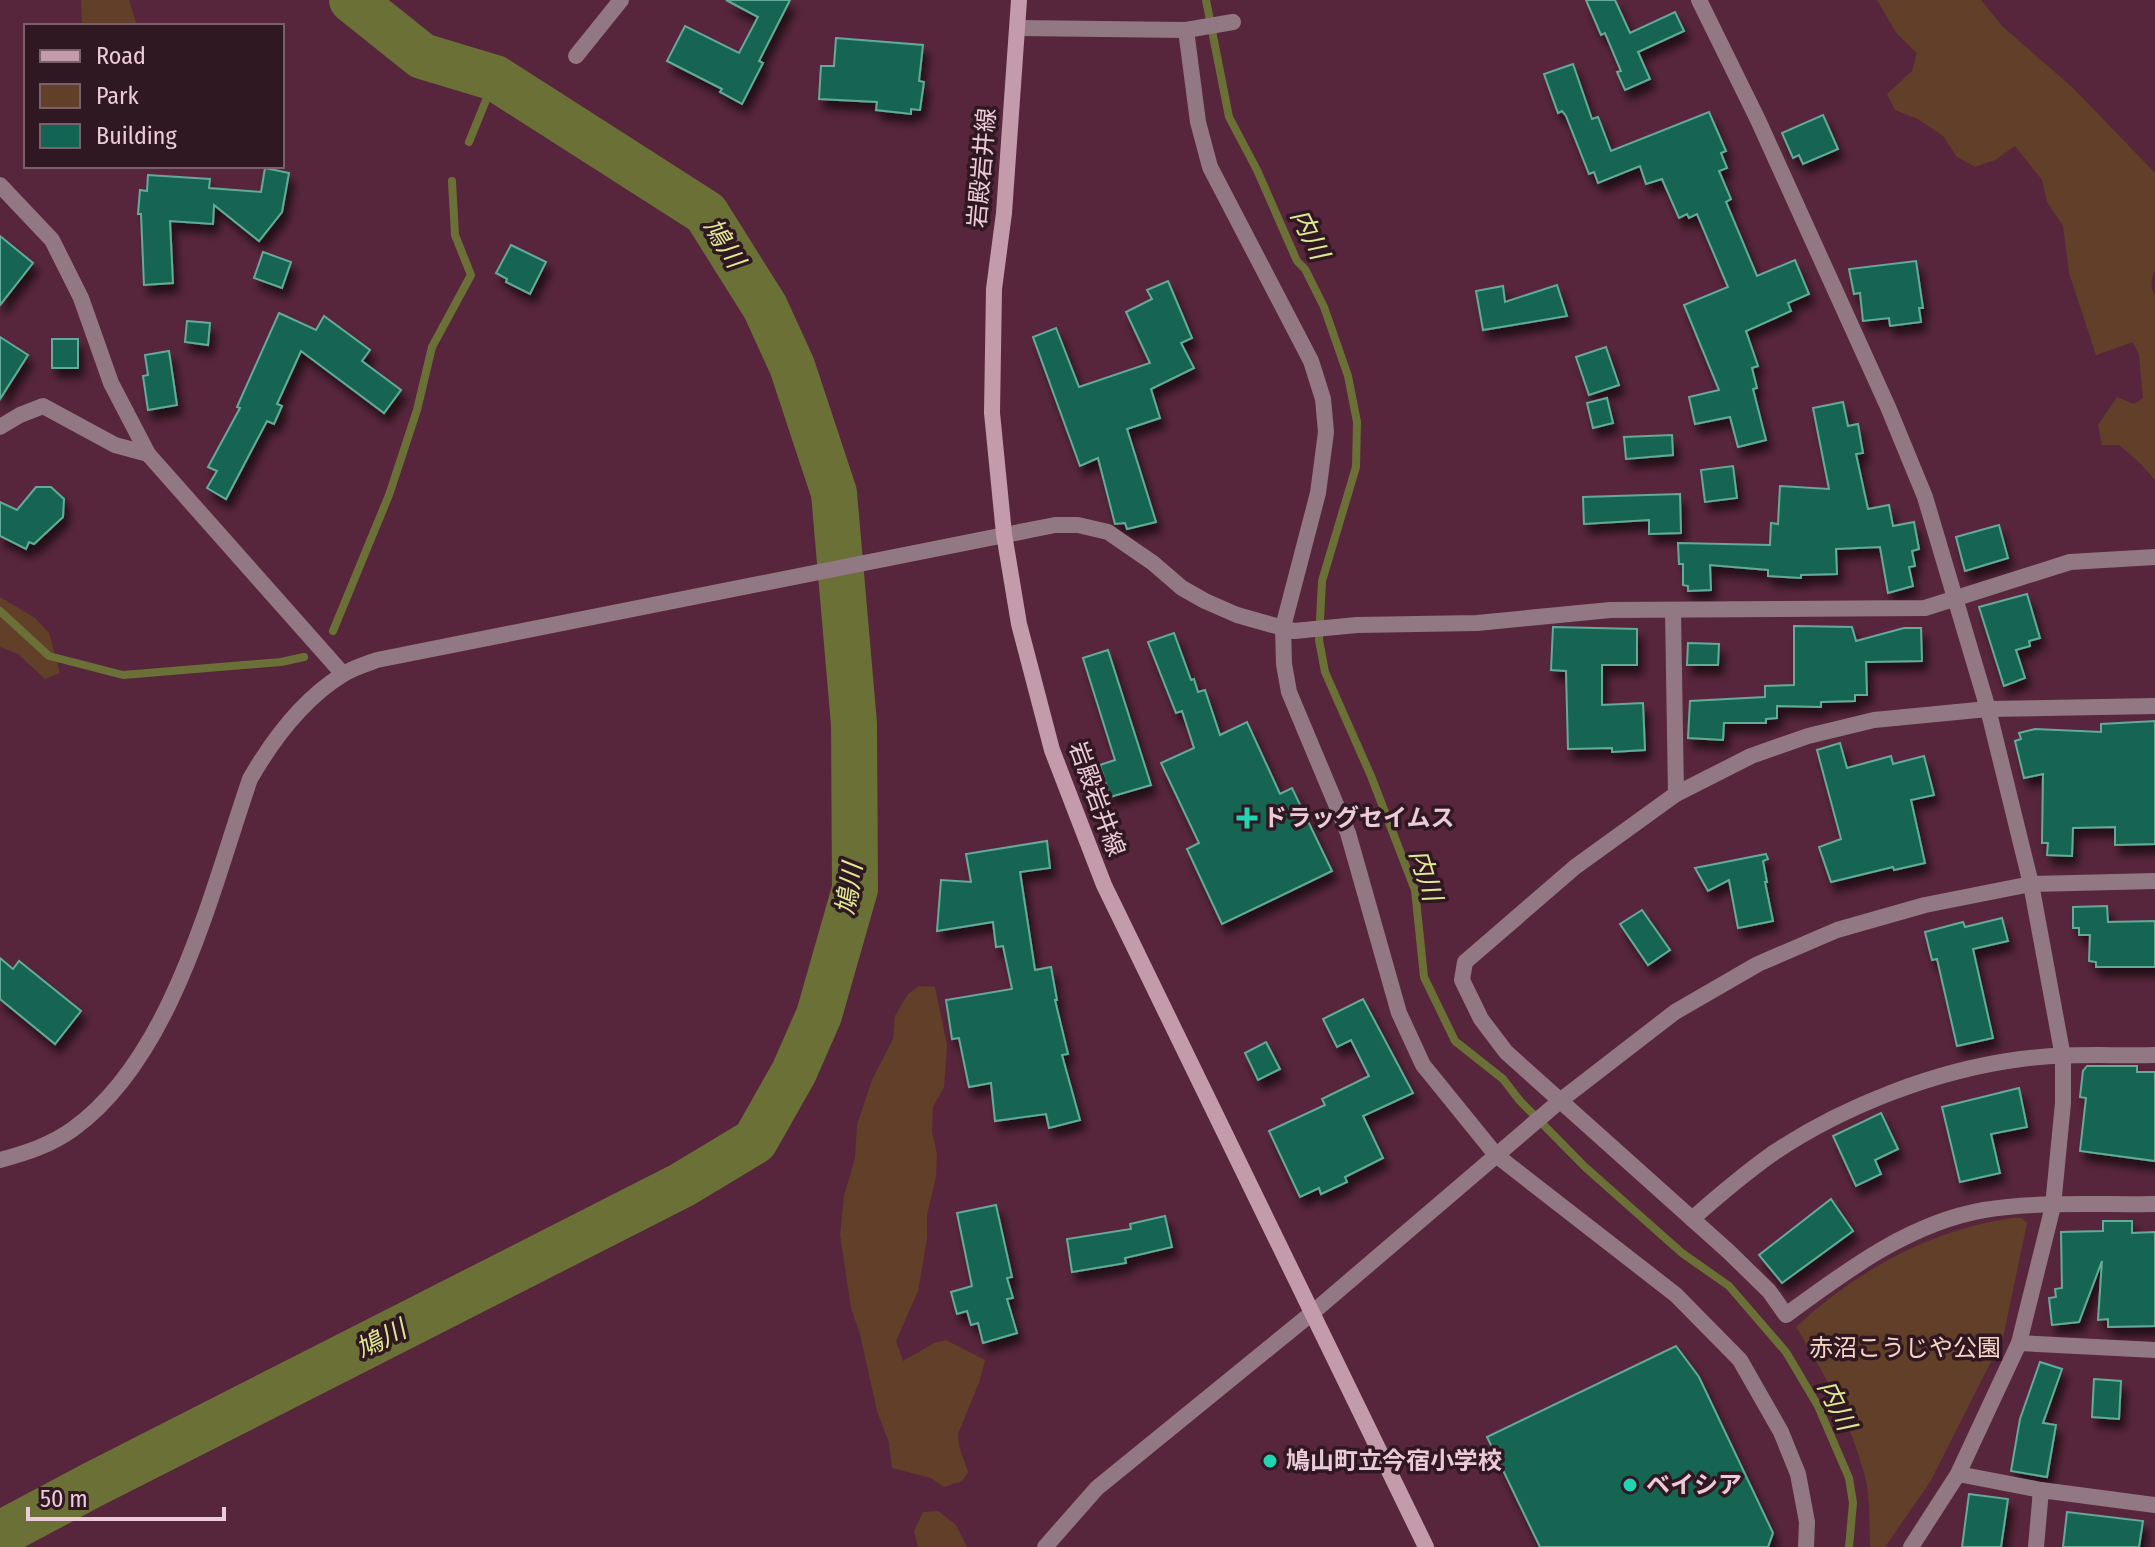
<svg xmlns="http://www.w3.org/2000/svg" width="2155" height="1547" font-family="'Fira Sans Condensed','Noto Sans JP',sans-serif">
<defs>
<filter id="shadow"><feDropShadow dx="5" dy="9" stdDeviation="4" flood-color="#0009"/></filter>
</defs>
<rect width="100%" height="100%" fill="#58263c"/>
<g fill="#623f28">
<path d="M81,0H129L137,26H82Z"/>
<path d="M1877,0H1981L2002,26L2073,88L2155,173V270C2151,277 2150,289 2155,295V480L2141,464L2119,445H2102L2098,425L2117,397L2134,404L2143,398L2139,355L2133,342L2096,355L2069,273L2063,226L2047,202L2042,180L2015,146L1995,160L1975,167L1957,157L1943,136L1918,119L1895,110L1887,94L1912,71L1917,53L1897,34Z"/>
<path d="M0,597L35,618L49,633L60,673L45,679L18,654L0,647Z"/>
<path d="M919,986L935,987L947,1045L944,1087L933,1107L932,1132L937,1154L936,1177L927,1215V1239L918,1291L896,1341L903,1361L934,1343L946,1340L985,1360L980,1380L958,1434L959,1446L968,1472L962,1481L944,1487L931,1478L892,1468L889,1443L877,1411L860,1334L851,1308L840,1235L844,1196L855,1158L857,1125L872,1080L893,1039L895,1016L908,994Z"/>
<path d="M2012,1218H2022L2027,1223L2003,1338L1930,1482L1885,1547H1870C1869,1523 1871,1497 1864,1473C1849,1419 1825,1374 1796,1327C1857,1271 1929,1230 2012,1218Z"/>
<path d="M938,1511L956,1525L967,1547H918L914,1531L923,1512Z"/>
</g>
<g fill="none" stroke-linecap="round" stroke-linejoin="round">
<g stroke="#6a7036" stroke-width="8">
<path d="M1206,0L1229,117L1257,170L1297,261L1305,269L1324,307L1348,376L1357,422L1356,467L1322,581L1319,640L1325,672L1371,776L1415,890L1424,977L1455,1041L1503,1079L1520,1101L1585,1167L1682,1253L1729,1286L1786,1352L1818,1406L1849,1478L1853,1503L1849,1547"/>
<path d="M469,142L495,78"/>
<path d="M0,611L49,656L123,675L281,662L304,657"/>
<path d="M333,631L389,495L417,410L432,347L471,275L455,235L452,181"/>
</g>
<path stroke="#6a7036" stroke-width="46" d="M0,1534L92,1485L682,1185L755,1141L794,1072L819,1015L855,889L854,724L834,493L792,366L765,307L706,213L495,78L422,56L352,0"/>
</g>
<g fill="#136553" stroke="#63ab97" stroke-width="2" filter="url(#shadow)">
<path d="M726,0H790L759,61L763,63L742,104L720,92L722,89L667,61L685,26L739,53L758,17Z"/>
<path d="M1586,0H1615L1630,33L1675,12L1684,31L1638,52L1650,79L1625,90L1617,72L1621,71L1605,33L1601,35Z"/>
<path d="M836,38L923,45L919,81L924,82L920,110L911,109V114L876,110L877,102L819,99L821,66H834Z"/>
<path d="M1573,64L1592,119L1598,117L1611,151L1709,112L1726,151L1721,153L1727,168L1719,171L1731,199L1726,202L1757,276L1795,260L1809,294L1788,303L1791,311L1746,331L1758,366L1752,368L1757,388L1753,389L1766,440L1738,447L1730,417L1695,424L1689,397L1719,390L1684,305L1728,287L1697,214L1689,218L1687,214L1679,218L1662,179L1646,184L1640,166L1598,183L1594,172L1589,174L1566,116L1562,111L1558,113L1544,74Z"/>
<path d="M1823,115L1838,149L1803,164L1799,155L1793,158L1782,133Z"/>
<path d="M265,168L289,173L282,212L259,241L214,205L213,224L170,221L173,283L144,285L141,214H138L140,190L147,191L148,175L210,179L209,188L261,192Z"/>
<path d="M0,236L33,263L0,305Z"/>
<path d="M511,245L546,262L530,294L506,282L507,279L496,273Z"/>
<path d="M263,252L291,262L282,288L254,278Z"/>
<path d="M1916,261L1923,308H1919L1921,322L1890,326L1889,318L1863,321L1860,293L1854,294L1849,269Z"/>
<path d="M1168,281L1192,338L1181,343L1194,368L1151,389L1160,418L1127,429L1156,522L1127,529L1125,523L1115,524L1098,458L1080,466L1033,337L1056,328L1079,387L1150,363L1126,312L1152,299L1147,290Z"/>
<path d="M1557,285L1567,316L1483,330L1476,291L1503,286L1505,302Z"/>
<path d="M279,313L316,330L324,316L370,350L362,361L401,390L384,413L301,351L277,404L282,406L274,424L267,421L226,499L207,488L217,471L208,467L240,408L237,407Z"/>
<path d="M187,321L210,323L208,345L185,342Z"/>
<path d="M0,337L28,355L0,399Z"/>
<rect x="52" y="339" width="26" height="29"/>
<path d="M1606,347L1619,385L1589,395L1576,357Z"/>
<path d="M169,351L177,405L148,410L143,376L148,375L145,355Z"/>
<path d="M1607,398L1613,423L1593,428L1587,403Z"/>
<path d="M1843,402L1848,426L1858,424L1863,453L1856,454L1868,509L1889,505L1893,526L1914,522L1919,549L1912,551L1915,566L1909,567L1913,586L1888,593L1880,547L1836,549L1837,574L1801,575V578L1768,576V570L1710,565L1711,590L1688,591V586L1683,585V564H1679L1678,543L1770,545L1771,523L1778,524L1780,486L1829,489L1813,408Z"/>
<path d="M1672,435L1673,455L1626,459L1624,437Z"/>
<path d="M1733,466L1737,498L1705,502L1701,470Z"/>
<path d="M36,487H51L64,499L63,517L34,544L29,542L26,549L0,536V502L17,510Z"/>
<path d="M1680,494L1681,533L1649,534V520L1584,524L1583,497Z"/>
<path d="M1999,525L2008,558L1965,571L1956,537Z"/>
<path d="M2027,594L2040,638L2029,641L2030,646L2016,650L2025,678L2004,686L1979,607Z"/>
<path d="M1794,626L1852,627L1856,641L1904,628H1921L1922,661L1866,662L1867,695H1855V701L1821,702V707L1777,706V718L1766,719V723H1724L1723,740L1688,738L1690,701L1765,697V686L1794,685Z"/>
<path d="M1553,627L1637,629V665H1602V705L1643,703L1645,750L1612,752V748L1568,749L1566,671L1551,670Z"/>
<path d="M1174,633L1191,680L1194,679L1198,692L1205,690L1220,735L1247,722L1280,794L1292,788L1332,871L1222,924L1187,849L1199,843L1161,763L1194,748L1182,711L1176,713L1148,642Z"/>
<path d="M1688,643L1719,644L1718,665H1687Z"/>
<path d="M1108,650L1151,785L1110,797L1100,765L1115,760L1083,658Z"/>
<path d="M2155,721V844L2115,845V827L2073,828L2072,856L2047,855L2048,843H2042L2043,774L2024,778L2015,741L2021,739L2019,733L2035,729L2101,732V724Z"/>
<path d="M1840,743L1847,768L1891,756L1893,764L1924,756L1934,795L1911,800L1925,863L1894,870L1893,867L1831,882L1819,847L1841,839L1817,750Z"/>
<path d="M1047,841L1050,868L1020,872L1035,970L1051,967L1057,1000H1055L1068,1054L1062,1055L1080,1120L1049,1128L1046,1114L995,1121L991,1083L969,1087L959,1038L952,1039L946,1000L1012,989L1003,946L996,947L993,922L937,931L941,880L971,882L966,854Z"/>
<path d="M1766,854L1768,859L1763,861L1767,882H1765L1773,921L1738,928L1729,880L1708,891L1695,868Z"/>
<path d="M2107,906L2108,922L2155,921V967H2096V962L2089,961L2090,935H2079V928H2073V907Z"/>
<path d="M1642,910L1670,950L1648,965L1620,924Z"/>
<path d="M2002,918L2008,941L1973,949L1993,1038L1957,1046L1937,959L1932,960L1925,932L1963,922L1965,927Z"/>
<path d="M0,958L13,969L19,961L81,1011L55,1044L0,999Z"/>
<path d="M1363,999L1413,1093L1363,1116L1383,1158L1345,1177L1347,1182L1321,1194L1319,1188L1300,1197L1269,1131L1325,1105L1322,1099L1369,1076L1351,1040L1337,1047L1323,1019Z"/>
<path d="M1266,1042L1280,1069L1258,1080L1245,1053Z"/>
<path d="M2087,1066H2137V1072H2155V1161L2080,1151L2086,1098L2080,1097L2083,1071Z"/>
<path d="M2019,1088L2027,1127L1991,1134L2000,1173L1960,1182L1942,1107Z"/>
<path d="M1881,1113L1898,1149L1875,1160L1881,1174L1856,1186L1833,1136Z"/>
<path d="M1831,1199L1853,1231L1782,1283L1759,1255Z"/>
<path d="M996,1205L1012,1277L1007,1278L1013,1298L1007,1299L1017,1333L983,1343L978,1323L971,1325L967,1311L957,1314L951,1292L972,1286L957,1213Z"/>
<path d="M1165,1216L1172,1247L1125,1258L1126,1263L1072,1272L1067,1239L1131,1229L1130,1224Z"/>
<path d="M2103,1221H2132V1233L2155,1232V1326L2108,1327V1319L2098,1320L2102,1261L2079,1322L2052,1325L2049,1298L2056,1297L2055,1289L2062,1288L2061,1232L2103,1231Z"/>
<path d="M1676,1346L1699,1377L1773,1533L1768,1547H1540L1487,1437Z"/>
<path d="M2040,1362L2062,1369L2043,1423L2056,1425L2047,1477L2011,1471L2020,1419Z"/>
<path d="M2094,1379L2121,1381L2119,1419L2092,1417Z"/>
<path d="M1969,1494L2008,1499L2001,1547H1962Z"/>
<path d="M2067,1512L2143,1521L2139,1547H2063Z"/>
</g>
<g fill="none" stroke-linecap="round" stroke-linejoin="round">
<g stroke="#927882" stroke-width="16">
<path d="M1699,0L1758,120L1888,407L1925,497L1988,709L2031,884L2063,1057V1103L2053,1206L2019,1343L1958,1474L1911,1547"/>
<path d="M1018,28L1186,30L1198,122L1210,167L1311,361L1323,399L1326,432L1318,493L1283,627L1284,664L1289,692L1348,833L1399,1013L1423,1065L1496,1155L1676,1295L1740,1360L1781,1432L1798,1474L1807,1522L1806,1547"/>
<path d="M1186,30L1233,22"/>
<path d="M576,56L621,0"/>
<path d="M0,185L52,240L81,298L111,383L148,454L343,674"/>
<path d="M0,427L20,415L43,406L115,445L148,454"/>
<path d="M1673,611L1676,794"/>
<path d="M2155,706L1988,709L1874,720L1808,736L1751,756L1676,794L1575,867L1465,962L1462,980L1481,1019L1506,1052L1728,1251L1769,1291L1786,1315C1846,1271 1909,1223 1984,1210C2037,1201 2100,1205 2155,1204"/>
<path d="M0,1160C26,1153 51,1145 73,1129C173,1057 211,892 250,779C273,739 302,700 342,675C352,668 366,664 377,660L1055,525H1078L1108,532L1153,563L1182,588L1205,601L1237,615L1294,631L1357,625L1477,623L1610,610L1925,608L2070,562L2155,557"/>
<path d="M1692,1219C1718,1196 1744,1174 1772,1154C1843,1106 1936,1070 2021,1059C2065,1053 2111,1056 2155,1055"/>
<path d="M2019,1343L2155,1350"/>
<path d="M1958,1474L2041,1490L2155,1505"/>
<path d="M1045,1547L1097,1488L1312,1313"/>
<path d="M2036,1547L2041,1490"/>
</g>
<path stroke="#927882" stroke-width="16" d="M1312,1313L1561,1100L1675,1012L1758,964L1837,930L1925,905L2031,884L2155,881"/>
<path stroke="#c49bab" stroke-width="16" d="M1019,0L1004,213L994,289L992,413L1004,534L1019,624L1052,750L1104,885L1426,1547"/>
</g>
<g fill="#21d5b0" stroke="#2f1822" stroke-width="3">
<path d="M1243 806h8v8h8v8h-8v8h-8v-8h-8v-8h8z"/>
<circle cx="1270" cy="1461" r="8"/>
<circle cx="1630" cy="1485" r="8"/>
</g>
<g text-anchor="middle" stroke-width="7" stroke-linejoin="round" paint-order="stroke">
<g font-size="24" fill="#ebcbd7" stroke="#2f1822">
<text transform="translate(982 168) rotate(-85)" y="8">岩殿岩井線</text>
<text transform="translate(1097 799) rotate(70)" y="8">岩殿岩井線</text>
</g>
<g font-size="24" font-weight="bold" fill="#ebcbd7" stroke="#2f1822" text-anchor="start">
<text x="1263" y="826">ドラッグセイムス</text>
<text x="1286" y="1469">鳩山町立今宿小学校</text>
<text x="1646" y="1493">ベイシア</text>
</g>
<g font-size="24" fill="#f6d6c2" stroke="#2f1822">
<text x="1905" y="1356">赤沼こうじや公園</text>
</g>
<g font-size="26" font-style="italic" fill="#dfe991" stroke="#2f1822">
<text transform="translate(1310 234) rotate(64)" y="9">内川</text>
<text transform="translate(724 243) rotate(57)" y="9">鳩川</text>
<text transform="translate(1426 875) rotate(73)" y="9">内川</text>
<text transform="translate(849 889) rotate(-82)" y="9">鳩川</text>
<text transform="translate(381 1339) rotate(-27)" y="9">鳩川</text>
<text transform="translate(1837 1405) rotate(64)" y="9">内川</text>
</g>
</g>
<rect x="24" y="24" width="260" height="144" fill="#2f1822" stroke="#7a606a" stroke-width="2"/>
<rect x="40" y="50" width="40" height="12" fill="#c49bab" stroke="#7a606a" stroke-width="2"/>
<text x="96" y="64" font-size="24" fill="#ebcbd7">Road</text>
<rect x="40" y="84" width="40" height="24" fill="#623f28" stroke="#7a606a" stroke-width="2"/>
<text x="96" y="104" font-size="24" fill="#ebcbd7">Park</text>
<rect x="40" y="124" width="40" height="24" fill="#136553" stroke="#7a606a" stroke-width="2"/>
<text x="96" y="144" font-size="24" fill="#ebcbd7">Building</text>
<path d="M28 1507v12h196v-12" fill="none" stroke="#ebcbd7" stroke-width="4"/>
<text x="40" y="1507" font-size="24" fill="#ebcbd7" stroke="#2f1822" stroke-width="6" paint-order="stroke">50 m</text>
</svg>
